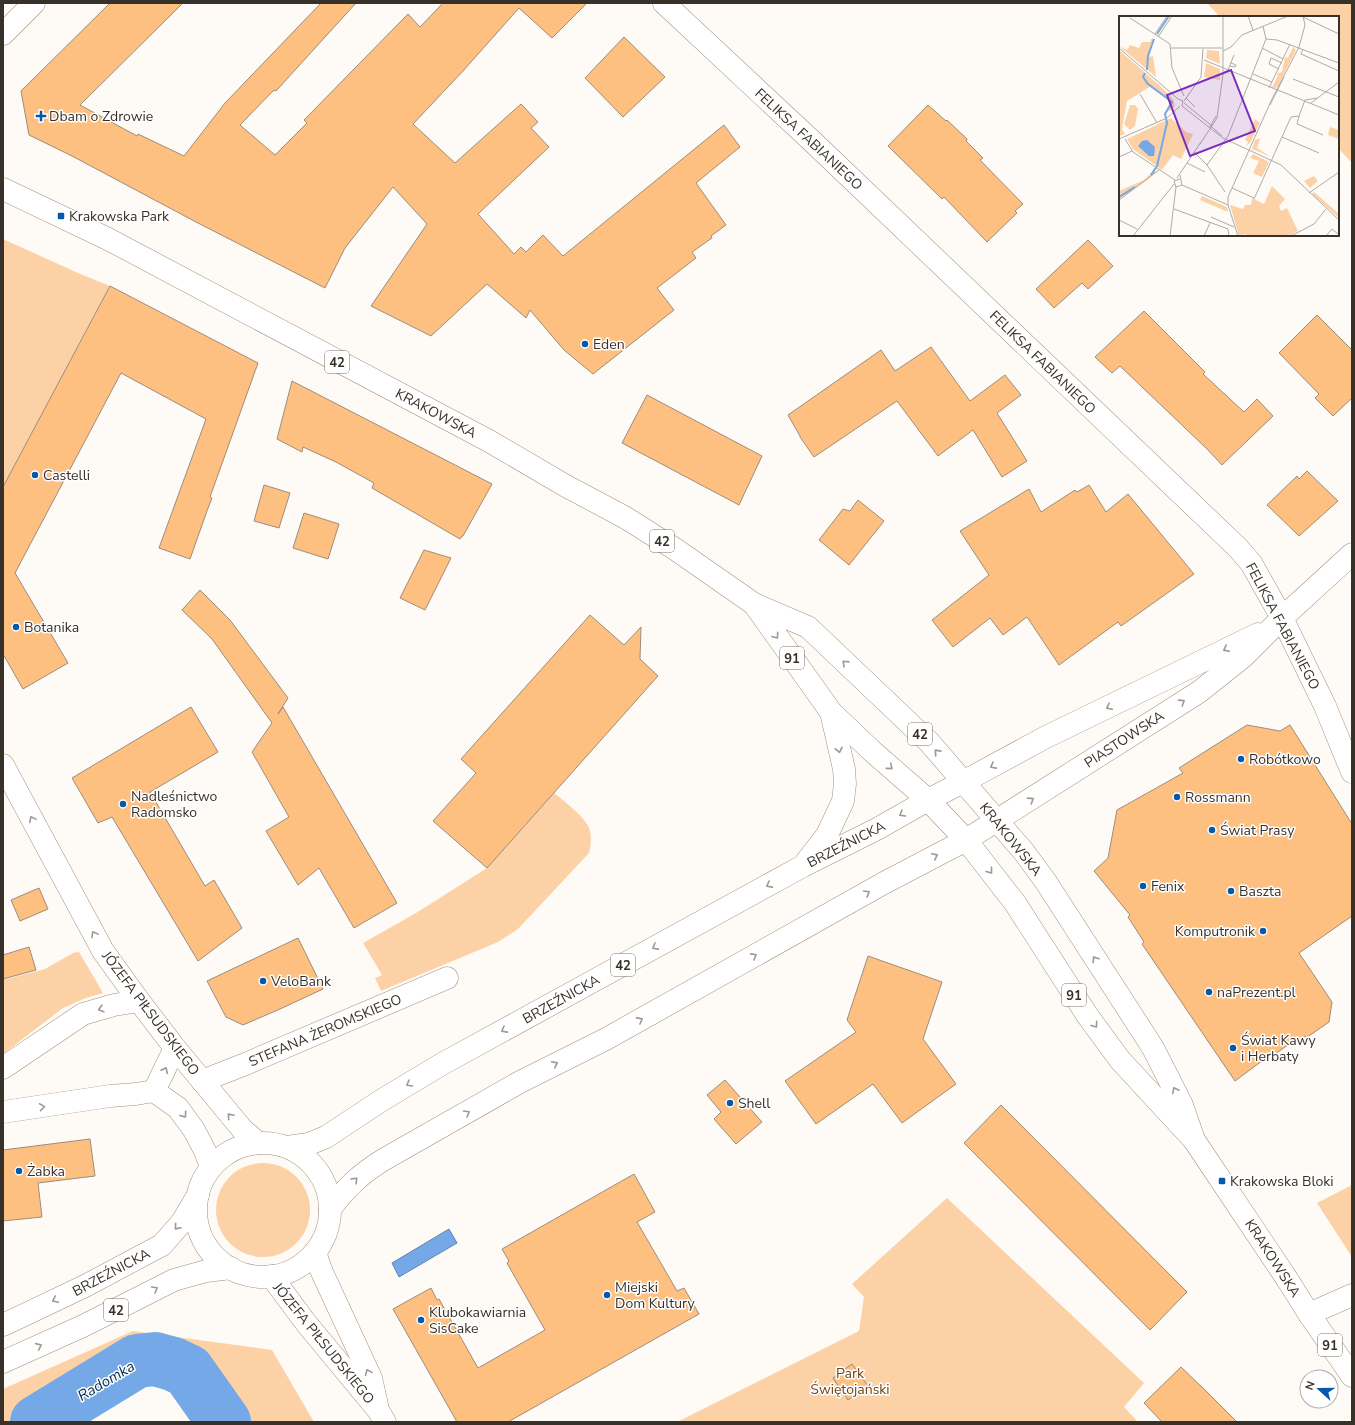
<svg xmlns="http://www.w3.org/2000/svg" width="1355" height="1425" font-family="'Nunito Sans',sans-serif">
<rect width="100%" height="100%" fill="#fefbf7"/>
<g fill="#fcd1a6">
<path d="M1207,3H1352V163L1338,148V17H1220Z"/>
<path d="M3,239L78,273L110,286L3,487Z"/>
<path d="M554,793C563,800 586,818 589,828C592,836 591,844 589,853L518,929L498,942L381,991L375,978L382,975L363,943L416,913L487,868Z"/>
<path d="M79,952L103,993L86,998L63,1008L3,1054V980L45,969L73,953Z"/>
<circle cx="263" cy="1210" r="47"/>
<path d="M1352,1185V1257L1317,1203Z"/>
<path d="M947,1198L1144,1383L1124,1407L1138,1422H677L859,1331L864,1297L852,1284Z"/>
<path d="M133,1331L272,1350L314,1422H210L183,1386L161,1369L140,1373L61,1422H3V1389Z"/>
</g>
<path fill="#74a8e7" stroke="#6284ae" d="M449,1229L457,1243L399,1277L392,1263Z"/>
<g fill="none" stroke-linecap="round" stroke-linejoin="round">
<path stroke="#74a8e7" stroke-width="54" d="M37,1422L137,1361L155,1359L173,1364L188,1371L224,1422"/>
</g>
<g fill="#fec081" stroke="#9e8c7b">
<path d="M110,3H183L80,105L137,136L138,134L184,156L225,103L321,3H356L276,91L274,90L240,125L275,155L307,123L304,120L408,14L420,27L443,3H587L552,38L519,8L463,71L413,124L455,163L521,104L538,122L531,128L549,147L478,214L514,254L521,247L526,252L543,235L563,256L724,125L740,147L696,183L726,225L711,236L712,238L692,252L696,258L657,288L674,310L593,374L564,350L530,310L526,318L487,284L431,336L371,306L427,224L393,187L345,248L325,288L196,222L72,156L29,135L21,91Z"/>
<path d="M624,37L665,77L623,117L585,78Z"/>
<path d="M928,105L946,121L947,120L967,139L966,141L983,158L980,160L1023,204L1015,211L1017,213L987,242L944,197L942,199L888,146Z"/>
<path d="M1088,240L1113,266L1088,289L1082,283L1054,308L1036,289Z"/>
<path d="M110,286L258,363L210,497L212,498L207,511L190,559L159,548L206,419L121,373L15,573L68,663L23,689L3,654V487Z"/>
<path d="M1144,311L1205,372L1203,374L1244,412L1257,399L1273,416L1222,465L1207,449L1120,366L1112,373L1095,357Z"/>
<path d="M1317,315L1352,350V398L1333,416L1315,398L1319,394L1279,353Z"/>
<path d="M931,347L970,401L1005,375L1021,395L997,413L1027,461L1002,477L973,430L938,456L897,401L814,457L800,437V436L788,415L881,350L895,371Z"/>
<path d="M292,381L492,484L463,536H462L460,539L372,488L374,483L336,462L303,447L302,452L277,439Z"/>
<path d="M647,395L762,456L739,505L622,443Z"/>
<path d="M1307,471L1338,501L1299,536L1267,505L1297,476L1299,479Z"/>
<path d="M264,485L290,493L279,528L254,521Z"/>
<path d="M1089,485L1106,512L1128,494L1194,574L1121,626L1118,622L1059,665L1027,617L1003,635L990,618L953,647L932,620L989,575L960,531L1029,489L1041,512L1075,490L1077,492Z"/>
<path d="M858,500L884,521L849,565L819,540L843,509L850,511Z"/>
<path d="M304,513L339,524L328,559L293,548Z"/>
<path d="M424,550L451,558L425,610L400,598Z"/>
<path d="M200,590L230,620L288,698L278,714L283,707L397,903L354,928L319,868L298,885L266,831L289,817L252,752L272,723L212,639L182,610Z"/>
<path d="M590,615L624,645L641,627L640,659L658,676L487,868L433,821L476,773L461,759Z"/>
<path d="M191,707L218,752L150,792L205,886L214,880L242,928L198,961L112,817L98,823L72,778Z"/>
<path d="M1247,725L1280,731L1290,725L1352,824V916L1299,953L1332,1002L1329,1022L1306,1038L1305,1036L1297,1043L1295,1040L1275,1054L1274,1052L1235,1081L1142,944L1144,942L1128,917L1130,915L1094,871L1108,858L1117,810L1183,773L1179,768Z"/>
<path d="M39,888L48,909L20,921L11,900Z"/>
<path d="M298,938L323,989L280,1009L243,1025L226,1017L207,981Z"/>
<path d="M29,947L36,970L3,979V955Z"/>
<path d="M868,956L942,982L923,1039L956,1084L902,1123L873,1084L816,1124L785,1081L856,1032L847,1020Z"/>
<path d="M725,1080L762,1122L736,1144L714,1119L721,1112L707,1095Z"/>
<path d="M1001,1105L1187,1292L1150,1330L964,1143Z"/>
<path d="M90,1139L95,1176L38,1183L42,1217L3,1221V1150Z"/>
<path d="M634,1174L655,1212L637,1222L677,1291L684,1288L699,1314L508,1422H457L393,1309L431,1288L437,1300L439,1299L478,1368L545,1330L507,1263L509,1261L502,1249Z"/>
<path d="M852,1364L868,1386L848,1400L833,1378Z"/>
<path d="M1181,1367L1206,1391L1237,1422H1162L1144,1403Z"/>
</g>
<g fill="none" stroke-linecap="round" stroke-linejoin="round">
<g stroke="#a18f7e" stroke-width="23">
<g id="minor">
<path d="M664,3L814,143L1238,548L1251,563L1282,618L1325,706L1352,772"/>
<path d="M3,765L103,951L139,1001L175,1048L242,1129L258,1143"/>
<path d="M3,1068L83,1014L114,1005L139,1001"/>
<path d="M202,1081L243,1065L447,978"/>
<path d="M154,1091L175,1048"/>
<path d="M3,1112L110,1096L136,1094L154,1091L178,1108L194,1130L205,1151L211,1167"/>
<path d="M1309,1314L1352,1295"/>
</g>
</g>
<g stroke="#a18f7e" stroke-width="23">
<g id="tertiary">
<path d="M3,34L34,3"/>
<path d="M963,782L1046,737L1258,634"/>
<path d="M966,840L1199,692L1243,657L1282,618L1352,554"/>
<path d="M315,1252L321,1270L371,1378L377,1405"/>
<path d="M271,1276L306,1323L378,1410L385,1422"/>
</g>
</g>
<g stroke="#a18f7e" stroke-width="23">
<g id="primary">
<path d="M3,189L108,239L489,441L566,486L626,518L675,549L754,604L808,627L929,742L1024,852L1046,882L1153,1048L1182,1105L1194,1140"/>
<path d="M754,604L831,712L873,752L928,800L966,840L1015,903L1087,1015L1120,1060L1194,1140L1287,1279L1309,1314L1352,1376"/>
<path d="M806,862L827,835L843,801L845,784L844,769L831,712"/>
<circle cx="263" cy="1210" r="67"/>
<path d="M287,1147L309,1144L326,1137L382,1100L442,1064L803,866L877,829L928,800L963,782"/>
<path d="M330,1209C347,1187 359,1175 383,1160L520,1082L606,1039L884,883L966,840"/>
<path d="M3,1325L85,1286L162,1245L182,1222L198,1195"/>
<path d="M3,1362L83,1326L174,1280L206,1271L231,1268"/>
</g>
</g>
<use href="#minor" stroke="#fff" stroke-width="22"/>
<use href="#tertiary" stroke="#fff" stroke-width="22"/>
<use href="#primary" stroke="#fff" stroke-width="22"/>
</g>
<defs><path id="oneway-chevron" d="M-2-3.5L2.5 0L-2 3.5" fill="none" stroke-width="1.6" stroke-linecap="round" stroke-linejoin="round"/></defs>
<g stroke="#9c9894">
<use href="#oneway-chevron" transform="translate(776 636) rotate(54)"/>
<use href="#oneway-chevron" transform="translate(1226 649) rotate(154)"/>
<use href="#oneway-chevron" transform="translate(845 663) rotate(-136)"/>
<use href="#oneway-chevron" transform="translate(1182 702) rotate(-33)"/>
<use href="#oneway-chevron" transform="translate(1109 707) rotate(154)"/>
<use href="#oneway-chevron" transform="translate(839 750) rotate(78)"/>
<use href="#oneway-chevron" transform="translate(937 752) rotate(-132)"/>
<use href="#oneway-chevron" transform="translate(993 766) rotate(152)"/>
<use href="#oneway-chevron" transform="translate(890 767) rotate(41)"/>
<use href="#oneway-chevron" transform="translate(1031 800) rotate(-33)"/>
<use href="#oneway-chevron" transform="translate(902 814) rotate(150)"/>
<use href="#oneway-chevron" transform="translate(32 819) rotate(-118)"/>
<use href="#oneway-chevron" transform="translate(935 856) rotate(-27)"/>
<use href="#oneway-chevron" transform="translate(990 871) rotate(52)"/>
<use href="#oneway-chevron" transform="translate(769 885) rotate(151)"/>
<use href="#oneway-chevron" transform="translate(867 893) rotate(-30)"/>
<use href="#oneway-chevron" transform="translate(94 934) rotate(-118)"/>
<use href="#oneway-chevron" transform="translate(655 947) rotate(151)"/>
<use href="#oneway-chevron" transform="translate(754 956) rotate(-29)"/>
<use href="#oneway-chevron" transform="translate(1095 959) rotate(-123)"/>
<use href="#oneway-chevron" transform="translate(101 1009) rotate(164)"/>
<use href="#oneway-chevron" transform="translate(640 1020) rotate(-29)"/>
<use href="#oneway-chevron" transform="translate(1095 1025) rotate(54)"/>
<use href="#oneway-chevron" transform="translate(504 1030) rotate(151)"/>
<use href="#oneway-chevron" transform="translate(555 1064) rotate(-27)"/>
<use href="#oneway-chevron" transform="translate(165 1070) rotate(-64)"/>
<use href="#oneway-chevron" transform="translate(409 1084) rotate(150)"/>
<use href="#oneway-chevron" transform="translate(1175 1090) rotate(-117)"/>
<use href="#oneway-chevron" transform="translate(42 1107) rotate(-8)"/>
<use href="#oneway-chevron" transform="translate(467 1113) rotate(-30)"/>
<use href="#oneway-chevron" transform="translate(184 1115) rotate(54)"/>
<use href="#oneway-chevron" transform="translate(230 1116) rotate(-131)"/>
<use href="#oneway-chevron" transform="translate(355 1180) rotate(-44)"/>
<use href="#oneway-chevron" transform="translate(177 1227) rotate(131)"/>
<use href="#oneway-chevron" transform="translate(155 1289) rotate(-30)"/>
<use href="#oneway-chevron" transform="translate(55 1300) rotate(155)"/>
<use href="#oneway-chevron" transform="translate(39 1346) rotate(-24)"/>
<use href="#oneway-chevron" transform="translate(368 1372) rotate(-114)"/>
</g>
<g fill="#045aa8" stroke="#fff" stroke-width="1.5">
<path d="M39 110h4v4h4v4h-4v4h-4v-4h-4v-4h4z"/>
<rect x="57" y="212" width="8" height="8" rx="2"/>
<circle cx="585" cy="344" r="4"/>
<circle cx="35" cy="475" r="4"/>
<circle cx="16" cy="627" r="4"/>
<circle cx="1241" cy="759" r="4"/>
<circle cx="1177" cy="797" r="4"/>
<circle cx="123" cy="804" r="4"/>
<circle cx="1212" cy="830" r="4"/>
<circle cx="1143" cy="886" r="4"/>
<circle cx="1231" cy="891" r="4"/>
<circle cx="1263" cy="931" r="4"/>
<circle cx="263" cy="981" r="4"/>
<circle cx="1209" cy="992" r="4"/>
<circle cx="1233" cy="1048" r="4"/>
<circle cx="730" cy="1103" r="4"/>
<circle cx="19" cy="1171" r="4"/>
<rect x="1218" y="1177" width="8" height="8" rx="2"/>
<circle cx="607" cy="1295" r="4"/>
<circle cx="421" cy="1320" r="4"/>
</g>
<g text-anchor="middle" stroke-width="3" stroke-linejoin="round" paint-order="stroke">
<g fill="#fff" stroke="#746f6a" stroke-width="1">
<rect x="325" y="351" width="24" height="22" rx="3"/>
<rect x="650" y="530" width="24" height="22" rx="3"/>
<rect x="780" y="647" width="24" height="22" rx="3"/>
<rect x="908" y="723" width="24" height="22" rx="3"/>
<rect x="611" y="954" width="24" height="22" rx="3"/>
<rect x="1062" y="984" width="24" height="22" rx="3"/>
<rect x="104" y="1299" width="24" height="22" rx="3"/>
<rect x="1318" y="1334" width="24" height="22" rx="3"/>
</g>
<g font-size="13" font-weight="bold" fill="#38312a">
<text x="337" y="367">42</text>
<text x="662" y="546">42</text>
<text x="792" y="663">91</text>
<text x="920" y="739">42</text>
<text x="623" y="970">42</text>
<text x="1074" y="1000">91</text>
<text x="116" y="1315">42</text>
<text x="1330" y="1350">91</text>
</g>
<g font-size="14" fill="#38312a" stroke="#fff" text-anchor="start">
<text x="49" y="121">Dbam o Zdrowie</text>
<text x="69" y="221">Krakowska Park</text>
<text x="593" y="349">Eden</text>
<text x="43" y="480">Castelli</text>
<text x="24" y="632">Botanika</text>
<text x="1249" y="764">Robótkowo</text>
<text x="131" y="801">Nadleśnictwo<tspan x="131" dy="16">Radomsko</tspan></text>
<text x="1185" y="802">Rossmann</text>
<text x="1220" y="835">Świat Prasy</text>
<text x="1151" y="891">Fenix</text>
<text x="1239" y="896">Baszta</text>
<text x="1255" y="936" text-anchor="end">Komputronik</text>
<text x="271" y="986">VeloBank</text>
<text x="1217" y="997">naPrezent.pl</text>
<text x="1241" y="1045">Świat Kawy<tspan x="1241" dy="16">i Herbaty</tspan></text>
<text x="738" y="1108">Shell</text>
<text x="27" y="1176">Żabka</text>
<text x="1230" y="1186">Krakowska Bloki</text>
<text x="615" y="1292">Miejski<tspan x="615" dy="16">Dom Kultury</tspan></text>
<text x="429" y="1317">Klubokawiarnia<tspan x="429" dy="16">SisCake</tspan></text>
</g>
<g font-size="14" fill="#38312a" stroke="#fff">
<text transform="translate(809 139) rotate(43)" y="5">FELIKSA FABIANIEGO</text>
<text transform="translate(1043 362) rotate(44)" y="5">FELIKSA FABIANIEGO</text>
<text transform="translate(436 413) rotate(28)" y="5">KRAKOWSKA</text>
<text transform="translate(1283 626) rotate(62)" y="5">FELIKSA FABIANIEGO</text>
<text transform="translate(1124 739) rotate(-33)" y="5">PIASTOWSKA</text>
<text transform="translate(1011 839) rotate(51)" y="5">KRAKOWSKA</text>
<text transform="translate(846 844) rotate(-27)" y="5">BRZEŹNICKA</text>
<text transform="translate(561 999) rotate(-29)" y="5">BRZEŹNICKA</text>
<text transform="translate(151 1013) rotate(53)" y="5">JÓZEFA PIŁSUDSKIEGO</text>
<text transform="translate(325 1030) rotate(-23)" y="5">STEFANA ŻEROMSKIEGO</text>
<text transform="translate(1273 1258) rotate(57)" y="5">KRAKOWSKA</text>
<text transform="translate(111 1272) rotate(-28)" y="5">BRZEŹNICKA</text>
<text transform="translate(324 1343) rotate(51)" y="5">JÓZEFA PIŁSUDSKIEGO</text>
</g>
<g font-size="14" fill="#6e4516" stroke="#fff">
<text x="850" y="1378">Park<tspan x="850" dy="16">Świętojański</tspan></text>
</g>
<g font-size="15" font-style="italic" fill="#042a51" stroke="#fff">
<text transform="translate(106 1381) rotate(-31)" y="5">Radomka</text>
</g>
</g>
<g transform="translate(1119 16)">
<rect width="220" height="220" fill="#fefbf7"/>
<path d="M33,22L35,24L29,41L34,40L37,61L0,30L8,34L11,29L20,32L23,26H31ZM174,31L177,34L159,70L157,72L151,71L154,70L159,59L157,58L163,56L166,41L169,42ZM0,34L40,69L54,83L56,90L51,95L48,93L52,84L32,70L8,85L3,113L6,118L0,120ZM88,34L100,35L101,48L87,42ZM87,47L101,53V64L85,61ZM11,89H16L19,93L16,110L11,114L5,108ZM52,102L67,116L74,118L62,143L54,139L43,154L14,133L8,123ZM136,103L141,107L131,127L127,130L129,126L126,124ZM211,111L220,114V123L209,119ZM141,122L138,132L152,141L133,133L136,124ZM134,138L150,146L143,161L134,157L140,145L131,142ZM35,154L37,156L27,165L0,183V175L25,164ZM195,160L199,165L191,172L185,165ZM153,170L166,183L160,190L162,195L168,192L179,215L170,220H128L127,218L120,220L111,189L124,193L126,189H132L133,182L145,188ZM195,176L220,198V202L193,178ZM83,180L108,191L109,196L81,184Z" fill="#fcd1a6"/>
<path d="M23,125L28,124L36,131L35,140H30L19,130Z" fill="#74a8e7"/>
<path fill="none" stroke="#74a8e7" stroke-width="2" d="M38,18L50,0M28,54L29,40L35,23M26,57L24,61L29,68L53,86L46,98L48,107L38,150L32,159M0,181L16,171"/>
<path fill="none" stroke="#afaaa5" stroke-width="1" d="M129,0L134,14M184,1L220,18M11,2L51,28L53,52L65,80M36,18L48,0M39,21L53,0M147,23L158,24L220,47M0,32L59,83L64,85L63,90M52,32H103M143,32L164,43M184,33L182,38L220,55M104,35L112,31L123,19L169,0M85,44L220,99M111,50L116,51L117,49L112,47M160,53L150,48L152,42L163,47M104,57L109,54L115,39M134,58L153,66M174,63L220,81M150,72L171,28M21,78L38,107M67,82L76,91M65,85L82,61L84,33M65,87L93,110M192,87L220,66M151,89L165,61M63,90L91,112M180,100L178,108L204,119M91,111L97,100M93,111L103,120M91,112L104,122L162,149L220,204M163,121L200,137M0,123L48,102L61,90M6,123L14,136L56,164M81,128L98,102L104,58V0M75,136L88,149L106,176M0,141L13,135M68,147L86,156M88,149L109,120L131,64L147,23L144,10M58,162L82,126M61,163L55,165L57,171L63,169L61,159M63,169L109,189M113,172L135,182M190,177L220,156M135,183L172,101L180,100L186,84L198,82M0,184L40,154M55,193L109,213L110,220M92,201L115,211M0,204L18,213M14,220L55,168M51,220L57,171M85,220L91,207M119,220L109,189V181L153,83L180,31L186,9L184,0M172,220L195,208L207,193M207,220L213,213L219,218"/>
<path fill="#7b2cbf" fill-opacity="0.15" stroke="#7b2cbf" stroke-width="2" d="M112,54L136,115L71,140L48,79Z"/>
<rect width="220" height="220" fill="none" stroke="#38312a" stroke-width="2"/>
</g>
<rect width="1355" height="1425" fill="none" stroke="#38312a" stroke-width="8"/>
<g transform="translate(1319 1389) rotate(291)"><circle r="19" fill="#ffffff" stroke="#afadaa"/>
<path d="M0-3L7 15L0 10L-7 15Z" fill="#045aa8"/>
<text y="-6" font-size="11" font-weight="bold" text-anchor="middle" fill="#38312a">N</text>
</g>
</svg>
